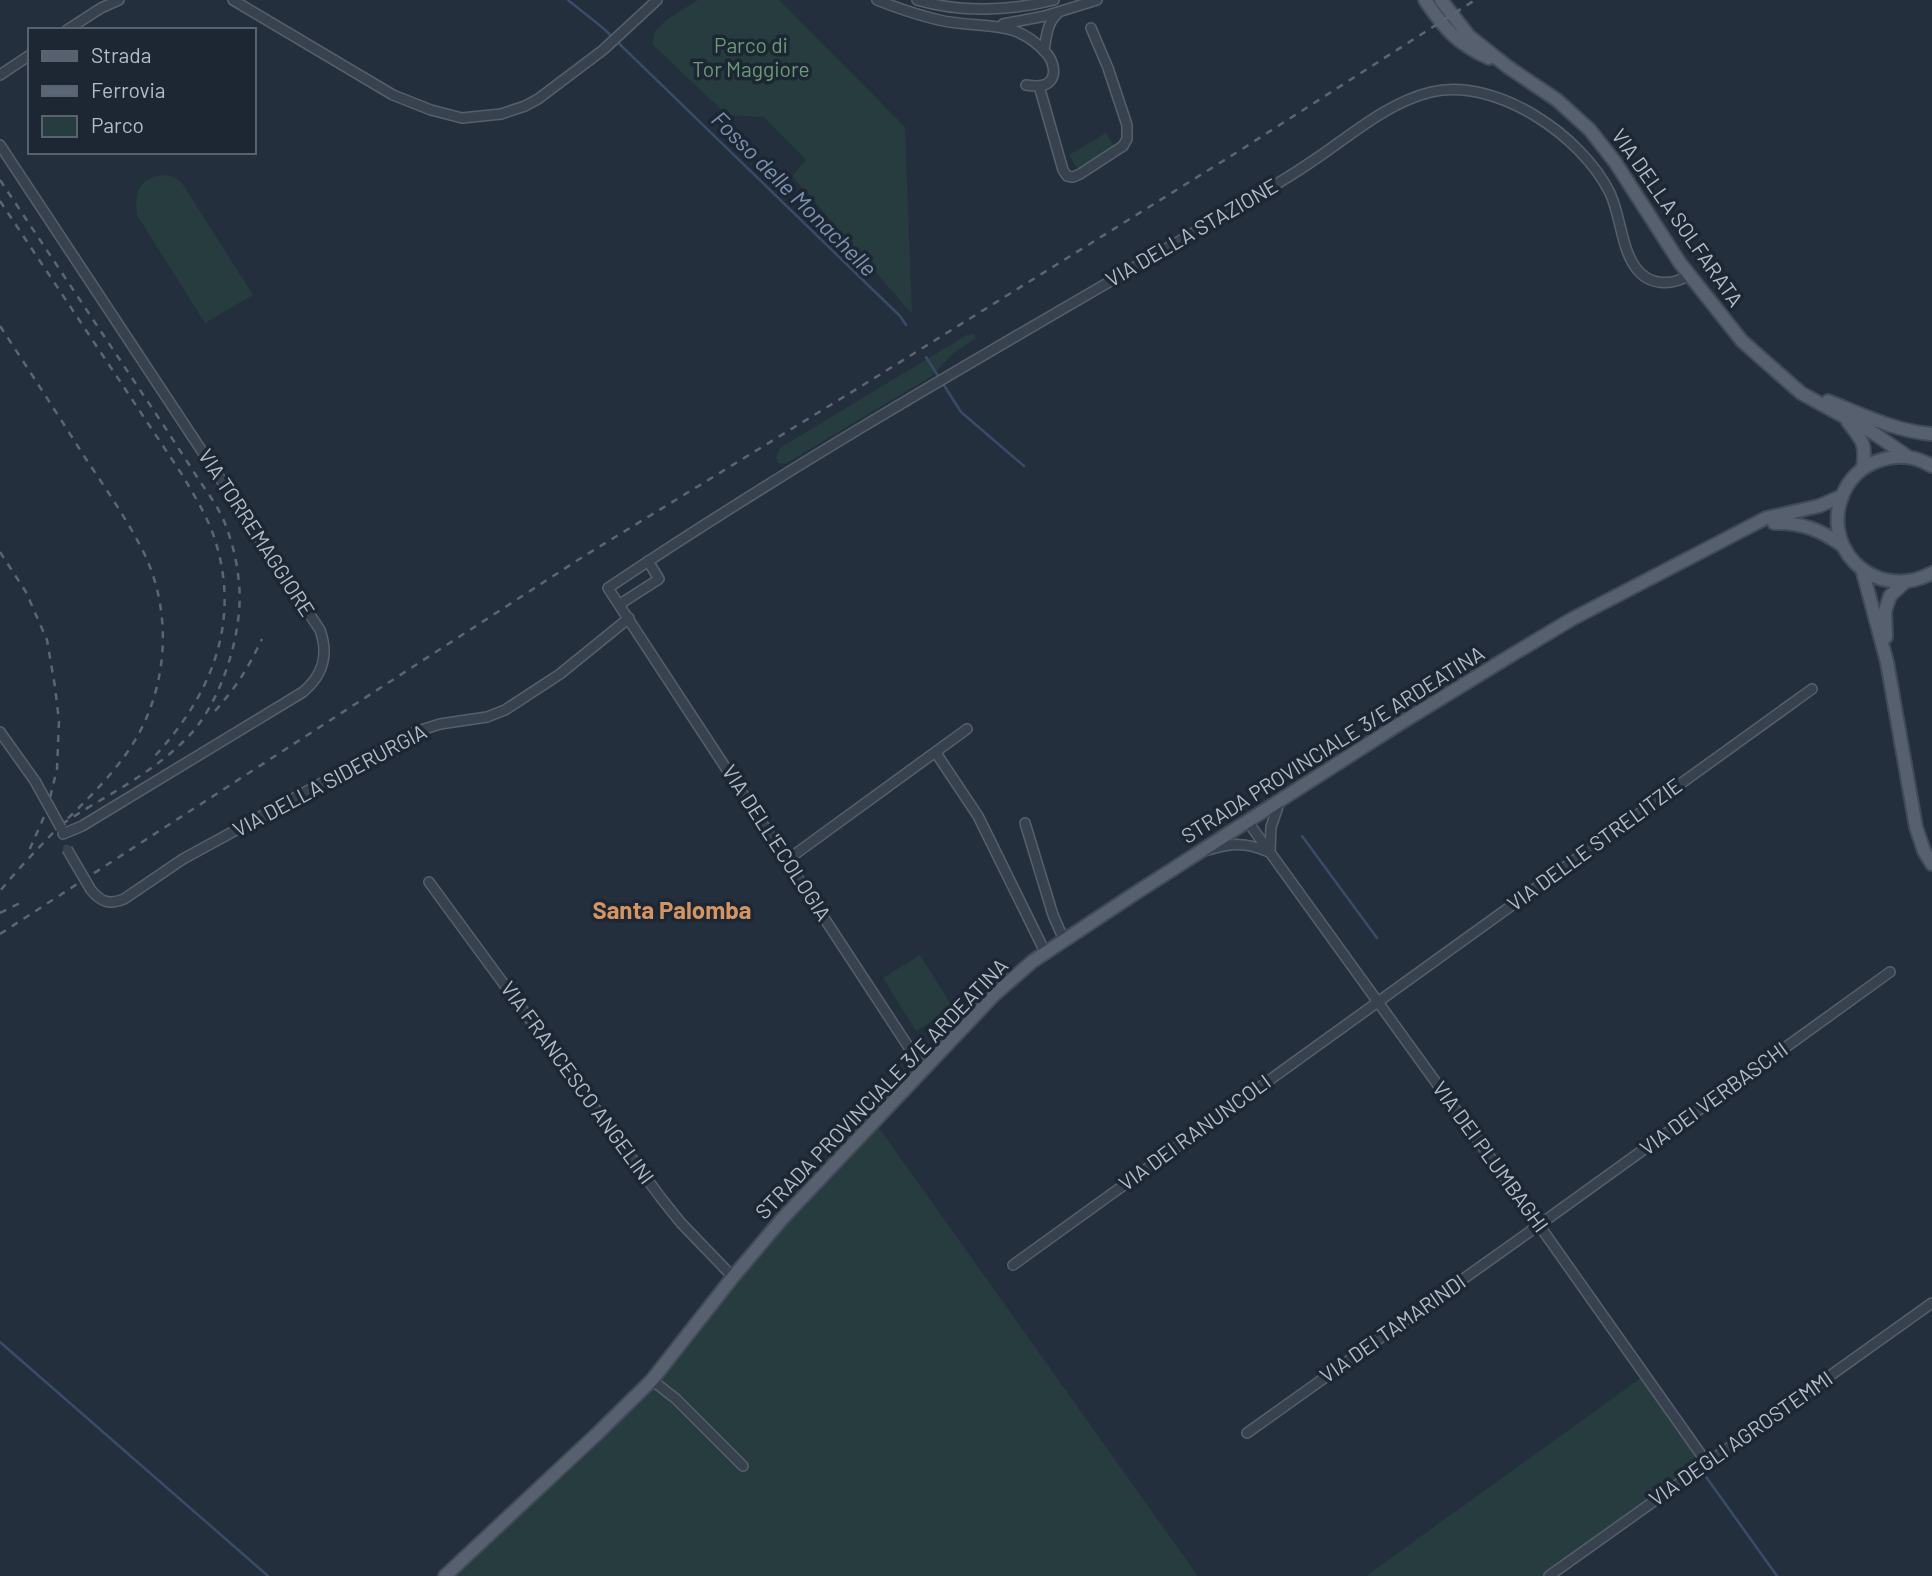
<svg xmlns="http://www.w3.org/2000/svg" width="1932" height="1576" font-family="Barlow,sans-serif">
<rect width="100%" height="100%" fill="#242f3e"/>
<g fill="#263c3f">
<path d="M698,0H779L905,127L912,314L792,176L806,160L764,117L727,115L652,44L655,31L665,21Z"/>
<path d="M1106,133L1115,148L1078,170L1069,155Z"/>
<path d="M165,175L174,177L182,183L253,295L205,323L137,215C134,192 139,177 165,175Z"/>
<path d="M974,334L976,338L951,355L932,376L785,464L778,463L776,457L780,448L967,335Z"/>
<path d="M920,955L953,1008L916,1031L883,978Z"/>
<path d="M874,1121L1198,1576H445L618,1413Z"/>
<path d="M1645,1375L1707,1463L1549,1576H1366Z"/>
</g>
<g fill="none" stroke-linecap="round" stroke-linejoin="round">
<g stroke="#394c67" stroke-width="2.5">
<path d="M568,0L603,28L900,316L906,325"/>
<path d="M926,357L961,412L1024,466"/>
<path d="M1302,836L1377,938"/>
<path d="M0,1342L268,1576"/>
<path d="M1704,1474L1777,1576"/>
</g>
<g stroke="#565f6c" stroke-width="12">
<g id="minor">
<path d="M233,0L393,95L431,110L462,118L501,114L525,106L538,99L603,50L657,0"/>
<path d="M877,0C897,8 918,15 939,20C981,30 1015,16 1048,55C1053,62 1056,73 1051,80C1045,88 1034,86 1026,85"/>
<path d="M917,0C961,13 1010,11 1054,0"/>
<path d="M1003,24L1045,16L1097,0"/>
<path d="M67,30L101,8L119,0"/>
<path d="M1044,51C1046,38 1047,23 1057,14"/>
<path d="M0,75L30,55"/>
<path d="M1039,86L1063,170L1067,176L1073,177L1080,174L1123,146L1127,139V125L1108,68L1091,28"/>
<path d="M0,145L320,630C329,655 323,675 303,692L82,826L63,834"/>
<path d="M620,604L659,579L648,561"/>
<path d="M0,732L35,781"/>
<path d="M936,753L978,816L1045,952"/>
<path d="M1248,822L1539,1225L1707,1463"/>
<path d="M1025,823L1053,915L1064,940"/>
<path d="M1208,850C1232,843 1245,842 1269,852"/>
<path d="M1270,851L1271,827L1280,801"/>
<path d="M787,860L967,729"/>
<path d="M429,882L661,1198L681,1223L733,1277"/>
<path d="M91,890C101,902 109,905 124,899L183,859L415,732L440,724L487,717L505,710L560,674L629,618"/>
<path d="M923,1069L608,588C812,451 1026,331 1238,207C1263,192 1288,178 1311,162C1349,137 1386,103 1431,92C1497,77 1582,136 1610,193C1621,217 1621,248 1636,268C1649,286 1672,286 1689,275"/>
<path d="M1013,1265L1812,689"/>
<path d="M652,1380L676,1399L743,1466"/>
<path d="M1247,1433L1539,1225L1890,972"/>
<path d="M1549,1576L1932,1303"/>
</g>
</g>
<g stroke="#414a57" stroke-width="16">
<g id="major">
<path d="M1425,0C1444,28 1457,44 1489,58"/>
<path d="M1441,0L1469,36L1508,67L1557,100L1590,130L1615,162L1680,263L1742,341L1801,393L1872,432L1907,456"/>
<path d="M1828,401C1863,415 1895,431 1932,434"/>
<path d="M1848,422C1863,441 1866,443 1863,468"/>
<path d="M1932,466C1915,456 1899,454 1881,460C1867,464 1855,473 1847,486C1814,544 1873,604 1932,573"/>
<path d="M1774,523C1801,522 1821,530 1843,546"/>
<path d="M1862,569L1887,662L1916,827L1924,851L1932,864"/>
<path d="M1886,637L1885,611L1890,596L1905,582"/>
<path d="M445,1576L598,1433L652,1380L733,1277L782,1219L994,995L1033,961L1131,896L1396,726L1510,656L1572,619L1766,518L1819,506L1842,496"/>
</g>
</g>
<use href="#minor" stroke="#38414e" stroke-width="9"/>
<use href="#major" stroke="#56606e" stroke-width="12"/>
<g stroke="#5a6575" stroke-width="2.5" stroke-dasharray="7 7" stroke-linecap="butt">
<path d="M0,180C48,252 96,324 144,396C163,424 181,452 199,480C208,493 218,507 224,521C232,541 237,561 239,583C244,631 221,705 186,739C156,769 118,790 82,811"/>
<path d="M0,201L183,476C195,497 209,519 216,543C241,626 209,698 153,758"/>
<path d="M0,326C29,370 58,415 86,459C106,489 126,518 142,549C172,608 169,680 137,737C118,770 89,798 61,825C40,846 19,868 0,891"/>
<path d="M0,552L26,592L47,640L55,687L59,721L57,769L47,810L28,853"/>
<path d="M215,711C237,686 247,670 262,639"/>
<path d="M62,824L89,807"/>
<path d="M0,913L22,902"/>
<path d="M0,934L581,558L868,382L1239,151L1475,0"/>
</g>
<g stroke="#565f6c" stroke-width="12" stroke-linecap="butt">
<g id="minor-bridge">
<path d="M35,781L61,828"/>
<path d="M67,849L91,890"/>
</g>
</g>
<use href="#minor-bridge" stroke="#38414e" stroke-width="9"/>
</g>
<g text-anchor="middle" stroke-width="7" stroke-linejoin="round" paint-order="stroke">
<g font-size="21" fill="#6b9a76" stroke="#1d2633">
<text x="751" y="53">Parco di<tspan x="751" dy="24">Tor Maggiore</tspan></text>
</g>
<g font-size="21" fill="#b4bcc9" stroke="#1d2633">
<text transform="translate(1677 218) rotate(55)" y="7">VIA DELLA SOLFARATA</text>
<text transform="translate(1192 233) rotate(-30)" y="7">VIA DELLA STAZIONE</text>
<text transform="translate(256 533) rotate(57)" y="7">VIA TORREMAGGIORE</text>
<text transform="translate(1333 745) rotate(-32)" y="7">STRADA PROVINCIALE 3/E ARDEATINA</text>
<text transform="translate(330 781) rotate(-28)" y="7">VIA DELLA SIDERURGIA</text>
<text transform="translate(776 843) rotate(57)" y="7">VIA DELL'ECOLOGIA</text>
<text transform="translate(1595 845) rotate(-36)" y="7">VIA DELLE STRELITZIE</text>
<text transform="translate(577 1083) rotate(54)" y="7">VIA FRANCESCO ANGELINI</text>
<text transform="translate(882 1089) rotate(-46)" y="7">STRADA PROVINCIALE 3/E ARDEATINA</text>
<text transform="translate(1714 1099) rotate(-36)" y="7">VIA DEI VERBASCHI</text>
<text transform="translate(1195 1133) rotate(-36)" y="7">VIA DEI RANUNCOLI</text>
<text transform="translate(1490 1157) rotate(54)" y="7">VIA DEI PLUMBAGHI</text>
<text transform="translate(1393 1329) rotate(-35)" y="7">VIA DEI TAMARINDI</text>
<text transform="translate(1741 1439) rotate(-35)" y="7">VIA DEGLI AGROSTEMMI</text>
</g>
<g font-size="23" font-style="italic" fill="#7c92b1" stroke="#1d2633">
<text transform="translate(794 194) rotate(45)" y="8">Fosso delle Monachelle</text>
</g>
<g font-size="24" font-weight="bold" fill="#d59563" stroke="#1d2633">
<text x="672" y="919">Santa Palomba</text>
</g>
</g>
<rect x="28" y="28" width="228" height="126" fill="#1d2633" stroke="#59626f" stroke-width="2"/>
<rect x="42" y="51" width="35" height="10" fill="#56606e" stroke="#59626f" stroke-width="2"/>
<text x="91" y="63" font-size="21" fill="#b4bcc9">Strada</text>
<rect x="42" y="86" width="35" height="10" fill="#5a6575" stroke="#59626f" stroke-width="2"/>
<text x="91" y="98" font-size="21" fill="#b4bcc9">Ferrovia</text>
<rect x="42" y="116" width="35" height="21" fill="#263c3f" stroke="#59626f" stroke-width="2"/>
<text x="91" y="133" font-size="21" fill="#b4bcc9">Parco</text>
</svg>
